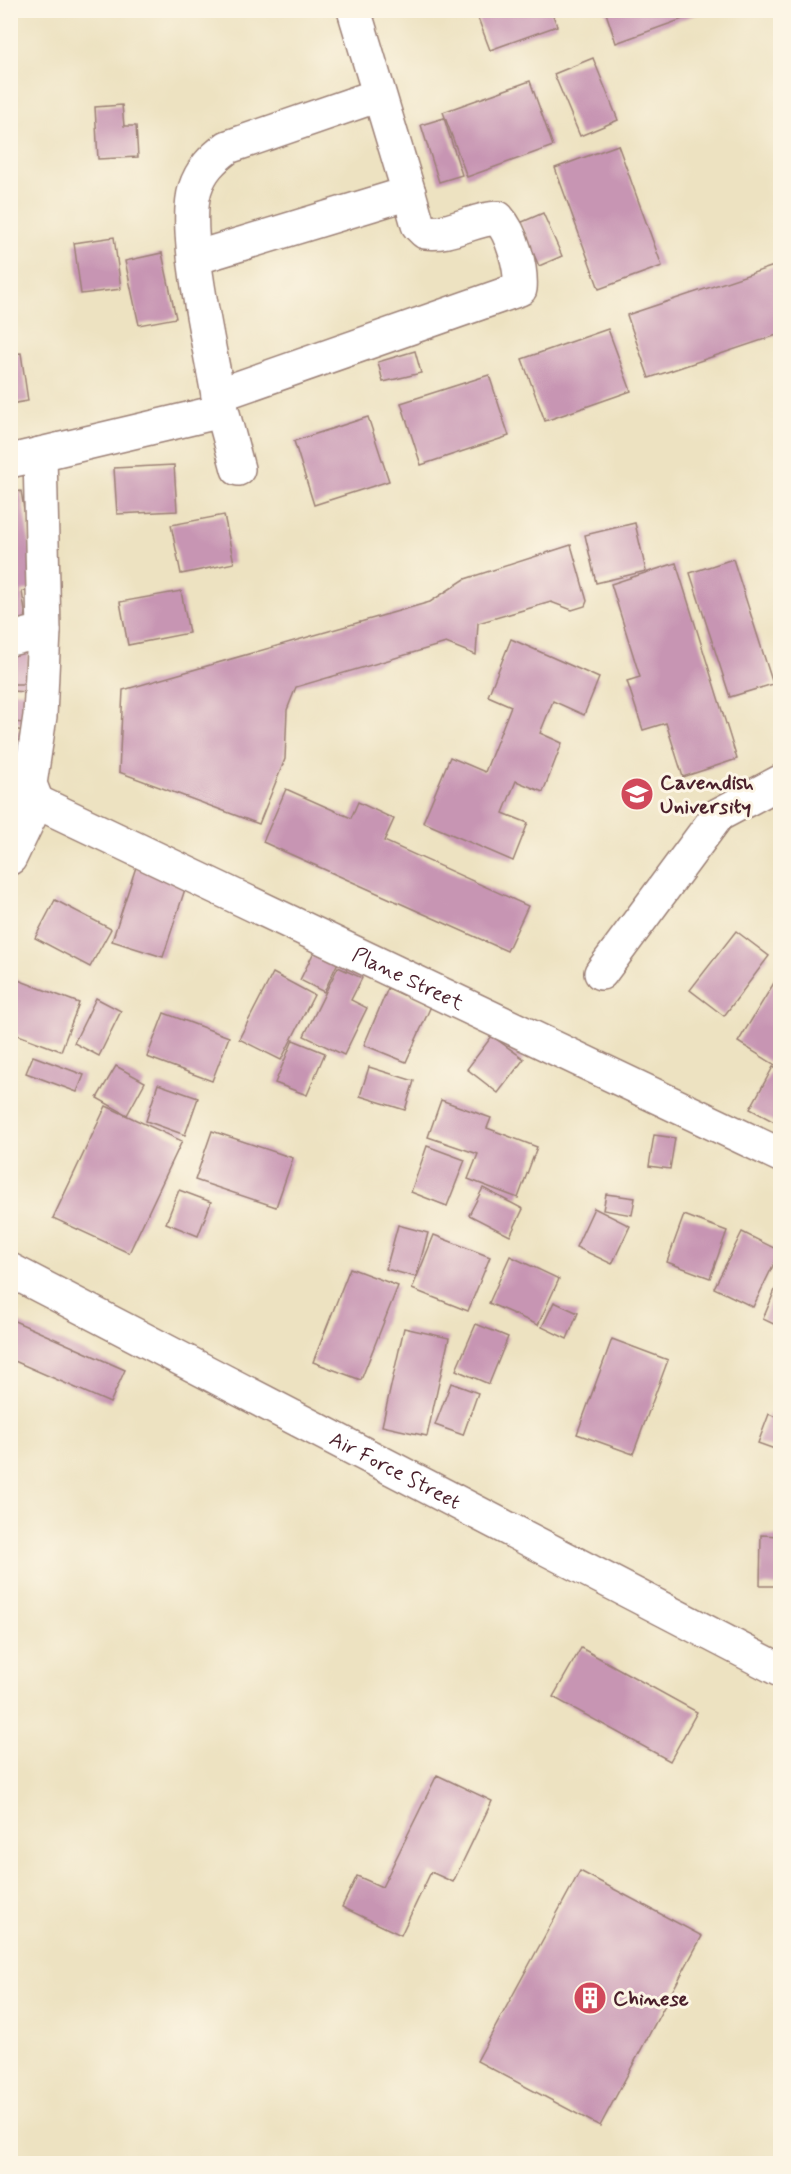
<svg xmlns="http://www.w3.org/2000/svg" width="791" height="2174" font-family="Mynerve,sans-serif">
<rect width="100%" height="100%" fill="#fcf5e5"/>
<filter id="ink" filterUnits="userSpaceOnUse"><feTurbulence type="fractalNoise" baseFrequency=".0167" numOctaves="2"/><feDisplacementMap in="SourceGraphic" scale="12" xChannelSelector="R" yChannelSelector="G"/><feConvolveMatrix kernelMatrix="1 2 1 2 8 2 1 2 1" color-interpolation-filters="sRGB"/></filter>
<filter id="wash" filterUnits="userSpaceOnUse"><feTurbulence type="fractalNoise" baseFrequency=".008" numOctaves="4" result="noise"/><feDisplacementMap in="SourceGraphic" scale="24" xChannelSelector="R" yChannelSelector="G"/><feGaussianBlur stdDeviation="1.35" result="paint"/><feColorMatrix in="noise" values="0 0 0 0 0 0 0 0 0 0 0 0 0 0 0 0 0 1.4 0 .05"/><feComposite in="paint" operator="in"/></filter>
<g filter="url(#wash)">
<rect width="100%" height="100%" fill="#ede2c1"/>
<g id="blocks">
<g fill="#c795b3">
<path d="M475,10H551L557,26L490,50Z"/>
<path d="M605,10H705V11L616,43Z"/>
<path d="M593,58L618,120L580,136L554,74Z"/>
<path d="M530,81L553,146L467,177L443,112Z"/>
<path d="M122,105L124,126H136L138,157L98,159L95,107Z"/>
<path d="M10,108L16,174H10Z"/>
<path d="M444,118L462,175L439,182L421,125Z"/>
<path d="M618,145L662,266L599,289L555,168Z"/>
<path d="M543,213L562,256L539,266L520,223Z"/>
<path d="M114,237L121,289L81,294L74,243Z"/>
<path d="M162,253L176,318L139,325L125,261Z"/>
<path d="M774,266L780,286V334L649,378L627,315Z"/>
<path d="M608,329L631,391L545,421L522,359Z"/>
<path d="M415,351L421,373L383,382L378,362Z"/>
<path d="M21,353L28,401L10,404V354Z"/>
<path d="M489,375L509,436L421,465L401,403Z"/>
<path d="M368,417L389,481L314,505L294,441Z"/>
<path d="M174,465L177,511L117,514L114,468Z"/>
<path d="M21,491L37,589L22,591L26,619L10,622V493Z"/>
<path d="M224,515L234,563L181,574L171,525Z"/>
<path d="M635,523L646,571L596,583L585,535Z"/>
<path d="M571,545L587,601L585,606L572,610L551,602L478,623L476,655L446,643L296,687L287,710L285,759L259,824L119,772L123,690L430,602L465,579Z"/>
<path d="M733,559L773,684L730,697L690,573Z"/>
<path d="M676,563L737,759L683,777L666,723L643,730L627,681L640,677L611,584Z"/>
<path d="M181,591L189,633L128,645L120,602Z"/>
<path d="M511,639L599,678L584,715L553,701L540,733L562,743L543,792L516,781L503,813L528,823L513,861L423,822L450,757L485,772L511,706L488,696Z"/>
<path d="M10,650H29L27,684H10Z"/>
<path d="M10,691L29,692L27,723L10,722Z"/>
<path d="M10,729L26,731L23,764L10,762Z"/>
<path d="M286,789L351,818L358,802L394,819L384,841L528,906L507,951L263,842Z"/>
<path d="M136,867L187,883L163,957L112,941Z"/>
<path d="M55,900L111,929L90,967L35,938Z"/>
<path d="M736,931L769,956L724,1016L690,990Z"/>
<path d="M317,946L340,958L324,992L300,980Z"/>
<path d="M338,967L362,978L351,1000L367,1008L344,1055L304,1036Z"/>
<path d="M273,973L314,995L281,1060L239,1039Z"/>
<path d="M780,973V1068L738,1042Z"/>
<path d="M10,977L79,1003L61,1051L10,1032Z"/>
<path d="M388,988L431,1006L406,1062L364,1045Z"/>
<path d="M96,998L121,1011L99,1056L74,1043Z"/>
<path d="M164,1013L229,1037L212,1081L147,1057Z"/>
<path d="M492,1036L524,1059L498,1093L467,1069Z"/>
<path d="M293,1040L325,1053L307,1095L275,1083Z"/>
<path d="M33,1056L84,1075L77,1092L26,1073Z"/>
<path d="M116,1066L145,1082L127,1115L97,1098Z"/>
<path d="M369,1067L414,1081L405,1110L360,1096Z"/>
<path d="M773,1067L780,1071V1125L750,1109Z"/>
<path d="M158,1084L198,1098L185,1135L146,1121Z"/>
<path d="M441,1100L491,1118L487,1128L537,1147L518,1198L468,1179L478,1154L428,1137Z"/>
<path d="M106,1106L182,1141L129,1253L53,1218Z"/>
<path d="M212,1131L293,1158L276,1207L195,1180Z"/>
<path d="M654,1135L675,1138L670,1169L649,1166Z"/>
<path d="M427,1146L465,1160L447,1206L411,1192Z"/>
<path d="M483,1188L523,1209L510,1236L469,1215Z"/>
<path d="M179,1190L211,1202L198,1236L166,1223Z"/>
<path d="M606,1194L635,1198L632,1215L603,1210Z"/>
<path d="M594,1208L630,1226L612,1264L576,1247Z"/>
<path d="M684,1215L727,1231L710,1278L667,1262Z"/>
<path d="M398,1225L428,1233L416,1277L386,1269Z"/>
<path d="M742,1232L780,1251L753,1307L714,1288Z"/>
<path d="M434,1235L490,1257L468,1311L412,1289Z"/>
<path d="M510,1256L559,1279L538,1325L489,1303Z"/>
<path d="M350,1268L398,1286L361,1380L313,1362Z"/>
<path d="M780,1278V1327L763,1319Z"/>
<path d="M554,1302L578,1313L567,1339L542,1327Z"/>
<path d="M10,1319L125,1370L110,1403L10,1359Z"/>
<path d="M476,1324L508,1337L489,1384L456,1370Z"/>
<path d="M404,1328L449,1338L427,1436L382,1426Z"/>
<path d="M612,1339L668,1360L633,1454L577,1434Z"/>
<path d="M451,1383L478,1393L463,1435L435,1425Z"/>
<path d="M769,1414L780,1419V1451L758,1443Z"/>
<path d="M761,1535L780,1536V1586H760Z"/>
<path d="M581,1648L697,1712L670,1761L553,1697Z"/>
<path d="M437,1775L492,1801L453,1882L431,1872L401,1935L342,1907L357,1876L382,1887Z"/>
<path d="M580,1871L702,1936L600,2126L477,2061Z"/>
</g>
</g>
</g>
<g filter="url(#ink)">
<use href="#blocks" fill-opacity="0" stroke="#9c8076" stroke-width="1.5"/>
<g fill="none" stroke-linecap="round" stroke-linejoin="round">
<g stroke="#9c8076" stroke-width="36">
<g id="minor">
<path d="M195,258L409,193L354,10"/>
<path d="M218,395C210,348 182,231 195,189C201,170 212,159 228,147L379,95"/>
<path d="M10,461L40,454"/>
<path d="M238,469L218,395L520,289C522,268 512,233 498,218C472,219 450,236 425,232L418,225L409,193"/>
<path d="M10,639L44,631"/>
<path id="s1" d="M37,802L780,1155"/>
<path d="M37,802L30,784L40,716L44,631L40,454L222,411"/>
<path d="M10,858L37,802"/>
<path d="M601,973L718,815L780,782"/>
<path id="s2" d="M10,1270L780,1670"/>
</g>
</g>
<use href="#minor" stroke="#fff" stroke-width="33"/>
</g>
</g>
<defs>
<g id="university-disc" transform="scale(1.725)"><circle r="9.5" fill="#d1495b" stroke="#fcf5e5"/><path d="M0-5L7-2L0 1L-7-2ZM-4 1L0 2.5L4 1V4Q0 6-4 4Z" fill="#fff"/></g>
<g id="building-disc" transform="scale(1.725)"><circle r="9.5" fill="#d1495b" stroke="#fcf5e5"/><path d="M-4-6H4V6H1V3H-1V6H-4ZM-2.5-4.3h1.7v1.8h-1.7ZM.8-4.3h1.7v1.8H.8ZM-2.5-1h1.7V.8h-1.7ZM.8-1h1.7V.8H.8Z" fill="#fff"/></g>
</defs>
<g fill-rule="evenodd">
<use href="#university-disc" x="637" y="794"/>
<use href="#building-disc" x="590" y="1998"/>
</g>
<g text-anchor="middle" stroke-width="6" stroke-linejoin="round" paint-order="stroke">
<g font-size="21" font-weight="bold" fill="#4a1f2b" stroke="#fcf5e5" text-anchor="start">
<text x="660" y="789">Cavendish<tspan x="660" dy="24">University</tspan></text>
<text x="613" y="2005">Chinese</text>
</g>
<g font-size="21" fill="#4a1f2b" stroke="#fcf5e5">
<text dy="7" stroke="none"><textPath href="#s1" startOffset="411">Plane Street</textPath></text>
<text dy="7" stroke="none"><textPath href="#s2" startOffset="434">Air Force Street</textPath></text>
</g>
</g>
<rect width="791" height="2174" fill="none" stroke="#fcf5e5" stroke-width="36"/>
</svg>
